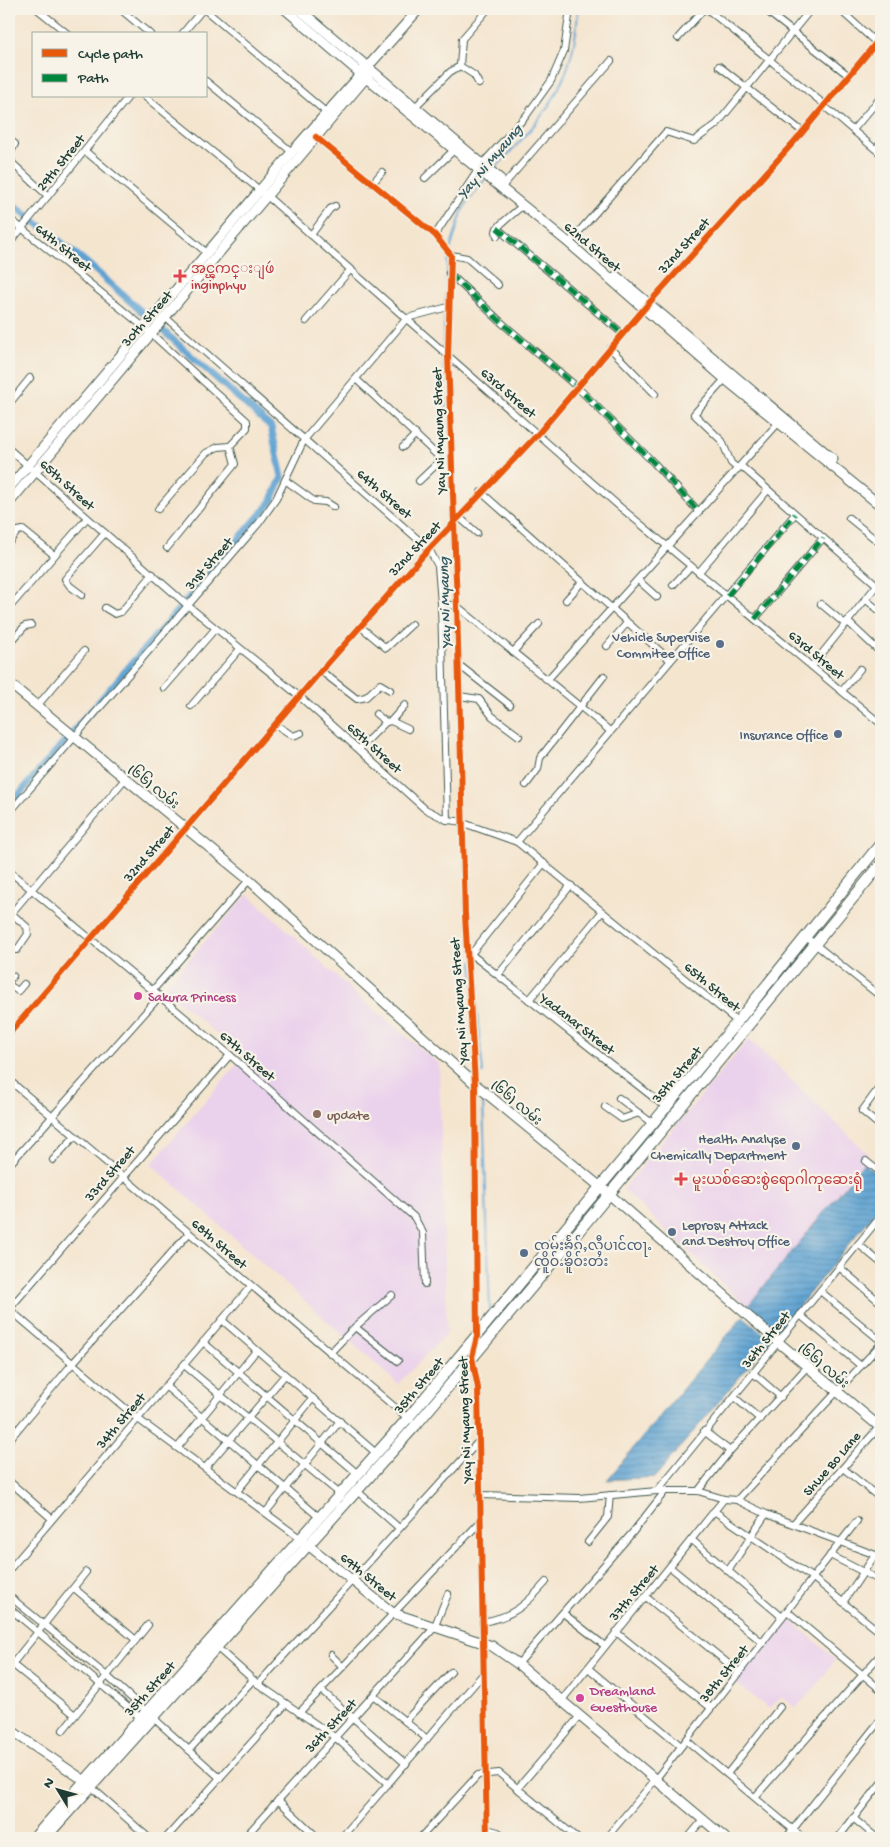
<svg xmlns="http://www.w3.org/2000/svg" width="890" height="1847" font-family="'Gochi Hand','Noto Sans Myanmar',sans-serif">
<defs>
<pattern id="water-rules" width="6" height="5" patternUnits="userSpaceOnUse" patternTransform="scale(1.25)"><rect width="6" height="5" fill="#5da2d2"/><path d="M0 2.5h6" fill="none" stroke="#4c85ab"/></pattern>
</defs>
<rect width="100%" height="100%" fill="#f7f3e8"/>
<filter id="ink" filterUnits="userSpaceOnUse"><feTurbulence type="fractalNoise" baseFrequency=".02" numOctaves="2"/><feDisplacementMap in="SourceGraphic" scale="10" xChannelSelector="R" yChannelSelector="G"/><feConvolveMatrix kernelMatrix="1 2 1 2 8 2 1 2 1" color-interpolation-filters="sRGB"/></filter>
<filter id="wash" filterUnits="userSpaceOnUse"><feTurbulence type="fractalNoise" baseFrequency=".0096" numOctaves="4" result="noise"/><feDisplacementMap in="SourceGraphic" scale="20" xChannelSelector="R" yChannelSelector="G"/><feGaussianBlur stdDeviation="1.12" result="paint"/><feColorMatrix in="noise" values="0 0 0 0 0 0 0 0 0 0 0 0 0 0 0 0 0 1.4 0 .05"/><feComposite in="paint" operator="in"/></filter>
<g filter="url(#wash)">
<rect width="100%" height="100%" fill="#f4e5cf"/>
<g fill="#ead1ec">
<path d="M248,894L360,998L439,1064L447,1333L398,1384L151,1164L244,1057L163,988Z"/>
<path d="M749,1039L868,1154L864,1163L747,1307L623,1189Z"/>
<path d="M789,1618L835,1659L819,1683L796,1708L782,1697L769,1709L735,1682Z"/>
</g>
<g fill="url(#water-rules)" stroke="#3e7083">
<path d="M864,1163L881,1177V1205L778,1332L747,1307Z"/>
<path d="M743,1316L771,1340L655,1477L607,1480Z"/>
</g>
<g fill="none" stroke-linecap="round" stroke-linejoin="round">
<g stroke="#5da2d2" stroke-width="2">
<path d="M493,170C543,118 575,85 578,9"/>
<path d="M450,250L463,209L485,179"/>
<path d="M443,347L448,260"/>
<path d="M443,354L447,427"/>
<path d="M472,961L483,1073"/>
<path d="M483,1101L490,1312"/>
</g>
<path stroke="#5da2d2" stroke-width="7" d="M9,201L87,263L271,427L282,477L271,502L9,806"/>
</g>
</g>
<g filter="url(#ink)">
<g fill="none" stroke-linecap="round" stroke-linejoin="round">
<g stroke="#3f564b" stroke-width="8">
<g id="street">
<path d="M37,9L68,34"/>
<path d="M120,9L150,34"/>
<path d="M204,9L327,113"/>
<path d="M707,9L825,105"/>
<path d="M764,9L848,75"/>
<path d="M839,9L881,47"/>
<path d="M847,16L853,9"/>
<path d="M182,34L203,9"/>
<path d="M678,38L704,9"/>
<path d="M460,66L462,39L488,9"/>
<path d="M719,66L803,132"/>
<path d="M206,81L292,152"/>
<path d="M144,96L267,196L620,507L881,724"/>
<path d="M824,106L881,154"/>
<path d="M412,110L450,72L460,66L474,75L479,84"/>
<path d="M853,130L881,97"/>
<path d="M316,137L435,235L451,255L448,355L457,606L465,915L475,1084L477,1337L472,1357L478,1388L487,1838"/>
<path d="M9,139L15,144L10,154L12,163L48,196"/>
<path d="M876,149L881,143"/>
<path d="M85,151L207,253"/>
<path d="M425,178L455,149"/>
<path d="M372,184L382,172"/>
<path d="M501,188L611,61"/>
<path d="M9,218L145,328L247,421V428L230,446L218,447L206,453L158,509"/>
<path d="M497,228L623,334"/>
<path d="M311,235L330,209L335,206"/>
<path d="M435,235L482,164L526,116L551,81L564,51L570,9"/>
<path d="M497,236L496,231L501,224L522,206"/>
<path d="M569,243L666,132L694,141L717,124L811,9"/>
<path d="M9,244L129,96"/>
<path d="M451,255L467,258L498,285"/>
<path d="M449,273L502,323L577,387L654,463L699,512"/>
<path d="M165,317L429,549L438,566L441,604L457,606L610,731"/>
<path d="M306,321L351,269"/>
<path d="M610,348L655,394"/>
<path d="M356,379L437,455L438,463L419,481"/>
<path d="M725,379L694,414L722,441L731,463L738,469"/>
<path d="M9,404L30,378"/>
<path d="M403,447L416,434"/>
<path d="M9,449L186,604L299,696L425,809L447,820L457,821"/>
<path d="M741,466L877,585"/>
<path d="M285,480L314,501L326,502L334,507"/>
<path d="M481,492L670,660"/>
<path d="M459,517L477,533"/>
<path d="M849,518L881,544"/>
<path d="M9,542L18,531L23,530L54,555"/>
<path d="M167,548L235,464L230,446"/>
<path d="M699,572L767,491"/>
<path d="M638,580L657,597"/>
<path d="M673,585L691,566"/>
<path d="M82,595L70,586L65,579L105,533"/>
<path d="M865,599L881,612"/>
<path d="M566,600L582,582"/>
<path d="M441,604L447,820"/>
<path d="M821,604L845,624"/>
<path d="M9,608L87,518"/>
<path d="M105,608L115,614L121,612L153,574"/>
<path d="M755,619L823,538"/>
<path d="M847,621L881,653"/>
<path d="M361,627L386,648L412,624"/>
<path d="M9,644L25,626L31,625"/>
<path d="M607,646L627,623"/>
<path d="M513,652L539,624"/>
<path d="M459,665L510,705"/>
<path d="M812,666L881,580"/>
<path d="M321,671L357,699L366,697L380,684L390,690"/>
<path d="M548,679L781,420"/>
<path d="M164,688L215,629"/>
<path d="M842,691L860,669"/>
<path d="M459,696L479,699L492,716L519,736"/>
<path d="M37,706L84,651"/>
<path d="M191,706L240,649"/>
<path d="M376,714L386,722"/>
<path d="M391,721L405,705"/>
<path d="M275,724L293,736L301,733"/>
<path d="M359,749L386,722L391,721L408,729"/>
<path d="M526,785L538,769L540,758L604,676"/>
<path d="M9,813L259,523L276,499L304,440L407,318L448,307"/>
<path d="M466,824L517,842L739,1023"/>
<path d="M517,842L795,514"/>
<path d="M9,871L230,1055L414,1217L423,1233L425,1284"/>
<path d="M9,916L125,779"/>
<path d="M806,937L881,997"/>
<path d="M9,948L17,950L28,934L27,927L11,913"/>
<path d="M467,951L668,1109"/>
<path d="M471,954L544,863"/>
<path d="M498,975L571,885"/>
<path d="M9,981L13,976"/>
<path d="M9,985L18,991L24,984"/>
<path d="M153,990L249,880"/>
<path d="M529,1000L602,912"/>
<path d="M9,1034L321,671L429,549L538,434L649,303L801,134L881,37"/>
<path d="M9,1080L410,1420"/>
<path d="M881,1085L862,1111L881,1127"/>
<path d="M619,1098L653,1124"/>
<path d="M605,1107L622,1119L639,1113"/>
<path d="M53,1160L75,1136"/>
<path d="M866,1161L881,1173"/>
<path d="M9,1165L160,996"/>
<path d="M858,1244L881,1263"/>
<path d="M839,1267L881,1303"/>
<path d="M820,1291L881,1341"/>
<path d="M9,1309L138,1419L301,1539"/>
<path d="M9,1309L230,1055"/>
<path d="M800,1315L861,1366"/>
<path d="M222,1320L376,1453"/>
<path d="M355,1327L398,1361"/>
<path d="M203,1342L358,1474"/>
<path d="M330,1353L355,1327L392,1295"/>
<path d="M184,1365L340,1494"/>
<path d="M753,1373L781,1397"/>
<path d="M165,1386L319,1517"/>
<path d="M734,1397L760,1419"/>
<path d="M704,1431L730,1451"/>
<path d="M9,1440L72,1364L189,1233"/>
<path d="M178,1447L256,1351"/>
<path d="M206,1467L285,1375"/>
<path d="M844,1469L881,1499"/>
<path d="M9,1481L52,1519"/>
<path d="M238,1490L313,1398"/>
<path d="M356,1490L399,1528"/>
<path d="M657,1491L881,1216"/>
<path d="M698,1491L730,1451L807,1367"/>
<path d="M479,1495L579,1498L657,1491H698L724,1499L737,1500L766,1514L881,1557"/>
<path d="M737,1500L881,1344"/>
<path d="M714,1511L813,1578L881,1633"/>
<path d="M266,1512L340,1421"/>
<path d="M793,1524L881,1425"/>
<path d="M692,1540L782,1617"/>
<path d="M588,1542L608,1517L610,1495"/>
<path d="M830,1555L881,1581"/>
<path d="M670,1567L763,1643"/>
<path d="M9,1570L251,1286"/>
<path d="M728,1571L766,1514"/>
<path d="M74,1588L136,1640"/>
<path d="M9,1596L107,1676L220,1778"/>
<path d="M646,1597L740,1673"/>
<path d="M844,1601L875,1555"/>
<path d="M9,1608L142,1719"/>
<path d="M787,1611L881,1690"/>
<path d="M563,1613L605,1646"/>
<path d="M482,1622C513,1617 526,1605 546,1582"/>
<path d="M616,1632L711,1708"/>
<path d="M214,1645L258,1684L336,1738L388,1784"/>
<path d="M331,1655L343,1667"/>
<path d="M12,1664L75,1715"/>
<path d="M518,1664L633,1532L666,1490"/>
<path d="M9,1668L86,1572"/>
<path d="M588,1668L681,1746"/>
<path d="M258,1684L479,1441"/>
<path d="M321,1690L406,1764"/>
<path d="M374,1696L427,1739"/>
<path d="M562,1700L724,1499"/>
<path d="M299,1713L480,1522"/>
<path d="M405,1721L451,1672"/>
<path d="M63,1730L148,1625"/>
<path d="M686,1740L803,1838"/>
<path d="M189,1750L253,1680"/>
<path d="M727,1774L780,1707"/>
<path d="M89,1785L149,1838"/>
<path d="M517,1789L580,1716"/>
<path d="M755,1797L881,1654"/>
<path d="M278,1800L318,1838"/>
<path d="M853,1818L877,1838"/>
<path d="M487,1829L498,1832L506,1838"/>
<path d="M166,1838L286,1704"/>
<path d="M244,1838L434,1628L448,1594"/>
<path d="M341,1838L484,1673"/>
<path d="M420,1838L478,1775L499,1773L577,1838"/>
<path d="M606,1838L655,1780L857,1521"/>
<path d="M688,1838L703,1820"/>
<path d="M786,1838L881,1719"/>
<path d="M838,1838L881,1783"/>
</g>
</g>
<g stroke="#3f564b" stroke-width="11">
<g id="secondary">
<path d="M285,9L360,73L569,243L725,379L881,506"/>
<path d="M299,9L500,179"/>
<path d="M616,276L833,459"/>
<path d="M9,488L292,152L419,9"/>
<path d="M9,503L369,74"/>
<path d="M9,683L249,880L475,1084L609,1194L778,1342L881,1428"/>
<path d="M303,1541L393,1613L492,1646L518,1664L725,1838"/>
<path d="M9,1729L85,1781"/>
</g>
</g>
<g stroke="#3f564b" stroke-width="12">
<g id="primary">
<path d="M34,1838L408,1418L737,1022L881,843"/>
<path d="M45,1838L416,1425L574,1237L881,864"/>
</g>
</g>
<use href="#street" stroke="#fff" stroke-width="6"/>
<use href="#secondary" stroke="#fff" stroke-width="9"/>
<use href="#primary" stroke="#fff" stroke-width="10"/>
<g stroke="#3f564b" stroke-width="8" stroke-linecap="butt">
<path id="street-bridge" d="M457,821L466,824"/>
</g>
<use href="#street-bridge" stroke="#fff" stroke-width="6"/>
<g stroke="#00873e" stroke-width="5" stroke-dasharray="10 5" stroke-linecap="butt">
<path d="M497,228L623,334"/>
<path d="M450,274L502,323L577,387L654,463L699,512"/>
<path d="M727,596L795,514"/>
<path d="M755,619L823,538"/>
</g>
<g stroke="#f7f3e8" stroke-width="9">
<g id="cycleway">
<path d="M316,137L435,235L451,255L448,355L457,606L465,915L475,1084L477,1337L472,1357L478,1388L487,1838"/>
<path d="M9,1034L321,671L429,549L538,434L649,303L801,134L881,37"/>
</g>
</g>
<use href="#cycleway" stroke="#e8590c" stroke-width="6"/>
</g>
</g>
<g fill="#e0444e" stroke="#f7f3e8" stroke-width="2">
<path d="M177.5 268.5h5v5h5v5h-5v5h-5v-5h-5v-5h5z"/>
<path d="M678.5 1171.5h5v5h5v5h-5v5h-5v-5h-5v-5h5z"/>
</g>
<g fill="#5c6f8a" stroke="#f7f3e8" stroke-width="2">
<circle cx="720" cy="644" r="5"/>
<circle cx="838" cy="734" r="5"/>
<circle cx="796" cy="1146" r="5"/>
<circle cx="672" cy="1232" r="5"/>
<circle cx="524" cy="1253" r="5"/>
</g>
<g fill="#d1479c" stroke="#f7f3e8" stroke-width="2">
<circle cx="138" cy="996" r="5"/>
<circle cx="580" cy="1698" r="5"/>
</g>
<circle fill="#8d6e63" stroke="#f7f3e8" stroke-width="2" cx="317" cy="1114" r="5"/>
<g text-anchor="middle" stroke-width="4.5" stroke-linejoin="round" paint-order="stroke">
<g font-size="14" fill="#1f3d34" stroke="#f7f3e8">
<text transform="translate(60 162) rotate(-51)" y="5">29th Street</text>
<text transform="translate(683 245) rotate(-48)" y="5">32nd Street</text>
<text transform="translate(593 246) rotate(40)" y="5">62nd Street</text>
<text transform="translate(64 247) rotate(39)" y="5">64th Street</text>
<text transform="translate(146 318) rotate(-49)" y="5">30th Street</text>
<text transform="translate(509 392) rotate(41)" y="5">63rd Street</text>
<text transform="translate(438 431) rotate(-92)" y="5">Yay Ni Myaung Street</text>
<text transform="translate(68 484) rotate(42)" y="5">65th Street</text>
<text transform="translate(385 493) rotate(41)" y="5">64th Street</text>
<text transform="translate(414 548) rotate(-47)" y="5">32nd Street</text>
<text transform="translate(208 563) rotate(-49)" y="5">31st Street</text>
<text transform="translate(817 654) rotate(40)" y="5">63rd Street</text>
<text transform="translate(375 747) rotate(42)" y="5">65th Street</text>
<text transform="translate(154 786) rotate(39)" y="5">(၆၆) လမ်း</text>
<text transform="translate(148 853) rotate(-49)" y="5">32nd Street</text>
<text transform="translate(713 986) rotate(40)" y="5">65th Street</text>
<text transform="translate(458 1001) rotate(-94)" y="5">Yay Ni Myaung Street</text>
<text transform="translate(578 1023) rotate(38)" y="5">Yadanar Street</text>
<text transform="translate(248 1055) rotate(41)" y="5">67th Street</text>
<text transform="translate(676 1074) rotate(-50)" y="5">35th Street</text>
<text transform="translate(517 1102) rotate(40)" y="5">(၆၆) လမ်း</text>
<text transform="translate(109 1173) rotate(-49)" y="5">33rd Street</text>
<text transform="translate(220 1243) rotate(41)" y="5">68th Street</text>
<text transform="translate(765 1339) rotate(-51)" y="5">36th Street</text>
<text transform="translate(824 1365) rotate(40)" y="5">(၆၆) လမ်း</text>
<text transform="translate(418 1385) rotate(-50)" y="5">35th Street</text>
<text transform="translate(120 1420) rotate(-50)" y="5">34th Street</text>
<text transform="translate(464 1420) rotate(-92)" y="5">Yay Ni Myaung Street</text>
<text transform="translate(831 1463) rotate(-49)" y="5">Shwe Bo Lane</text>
<text transform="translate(369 1576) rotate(39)" y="5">69th Street</text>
<text transform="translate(633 1592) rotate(-50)" y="5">37th Street</text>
<text transform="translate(723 1673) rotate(-51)" y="5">38th Street</text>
<text transform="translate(149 1688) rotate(-48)" y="5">35th Street</text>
<text transform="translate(330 1725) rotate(-47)" y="5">36th Street</text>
</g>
<g font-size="14" fill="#be3a42" stroke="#f7f3e8" text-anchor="start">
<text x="191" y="273">အင္ၾကင္းျဖဴ<tspan x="191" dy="16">inginphyu</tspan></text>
<text x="692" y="1184">မူးယစ်ဆေးစွဲရောဂါကုဆေးရုံ</text>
</g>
<g font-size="14" fill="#4e5e75" stroke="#f7f3e8" text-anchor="end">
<text x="710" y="641">Vehicle Supervise<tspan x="710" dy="16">Commitee Office</tspan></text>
<text x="828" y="739">Insurance Office</text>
<text x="786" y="1143">Health Analyse<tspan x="786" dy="16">Chemically Department</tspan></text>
<text x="682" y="1229" text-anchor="start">Leprosy Attack<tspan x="682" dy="16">and Destroy Office</tspan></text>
<text x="534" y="1250" text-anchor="start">ၸုမ်းၶႅၵ်ႇလီပၢင်ၸႃႉ<tspan x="534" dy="16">ၸိူဝ်ႉၶိူဝ်းတႆး</tspan></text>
</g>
<g font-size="14" fill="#b23c85" stroke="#f7f3e8" text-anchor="start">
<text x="148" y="1001">Sakura Princess</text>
<text x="590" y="1695">Dreamland<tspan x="590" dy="16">Guesthouse</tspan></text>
</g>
<g font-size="14" fill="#785e54" stroke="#f7f3e8" text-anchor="start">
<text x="327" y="1119">update</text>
</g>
<g font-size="15" font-style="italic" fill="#325b63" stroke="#f7f3e8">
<text transform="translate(489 161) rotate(-50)" y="5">Yay Ni Myaung</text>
<text transform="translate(444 603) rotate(-92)" y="5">Yay Ni Myaung</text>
</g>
</g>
<rect width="890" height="1847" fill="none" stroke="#f7f3e8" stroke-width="30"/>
<rect x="32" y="32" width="175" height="65" fill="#f7f3e8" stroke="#a1aaa0"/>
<rect x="42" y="49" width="25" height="8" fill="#e8590c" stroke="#a1aaa0"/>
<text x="78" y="58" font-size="15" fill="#1f3d34">Cycle path</text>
<rect x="42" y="74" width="25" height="8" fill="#00873e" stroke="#a1aaa0"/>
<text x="78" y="82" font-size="15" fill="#1f3d34">Path</text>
<g transform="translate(58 1790) rotate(307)" stroke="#f7f3e8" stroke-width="4" paint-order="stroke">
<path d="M0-4L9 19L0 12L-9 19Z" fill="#1f3d34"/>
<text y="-8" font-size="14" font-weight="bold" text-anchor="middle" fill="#1f3d34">N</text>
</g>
</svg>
